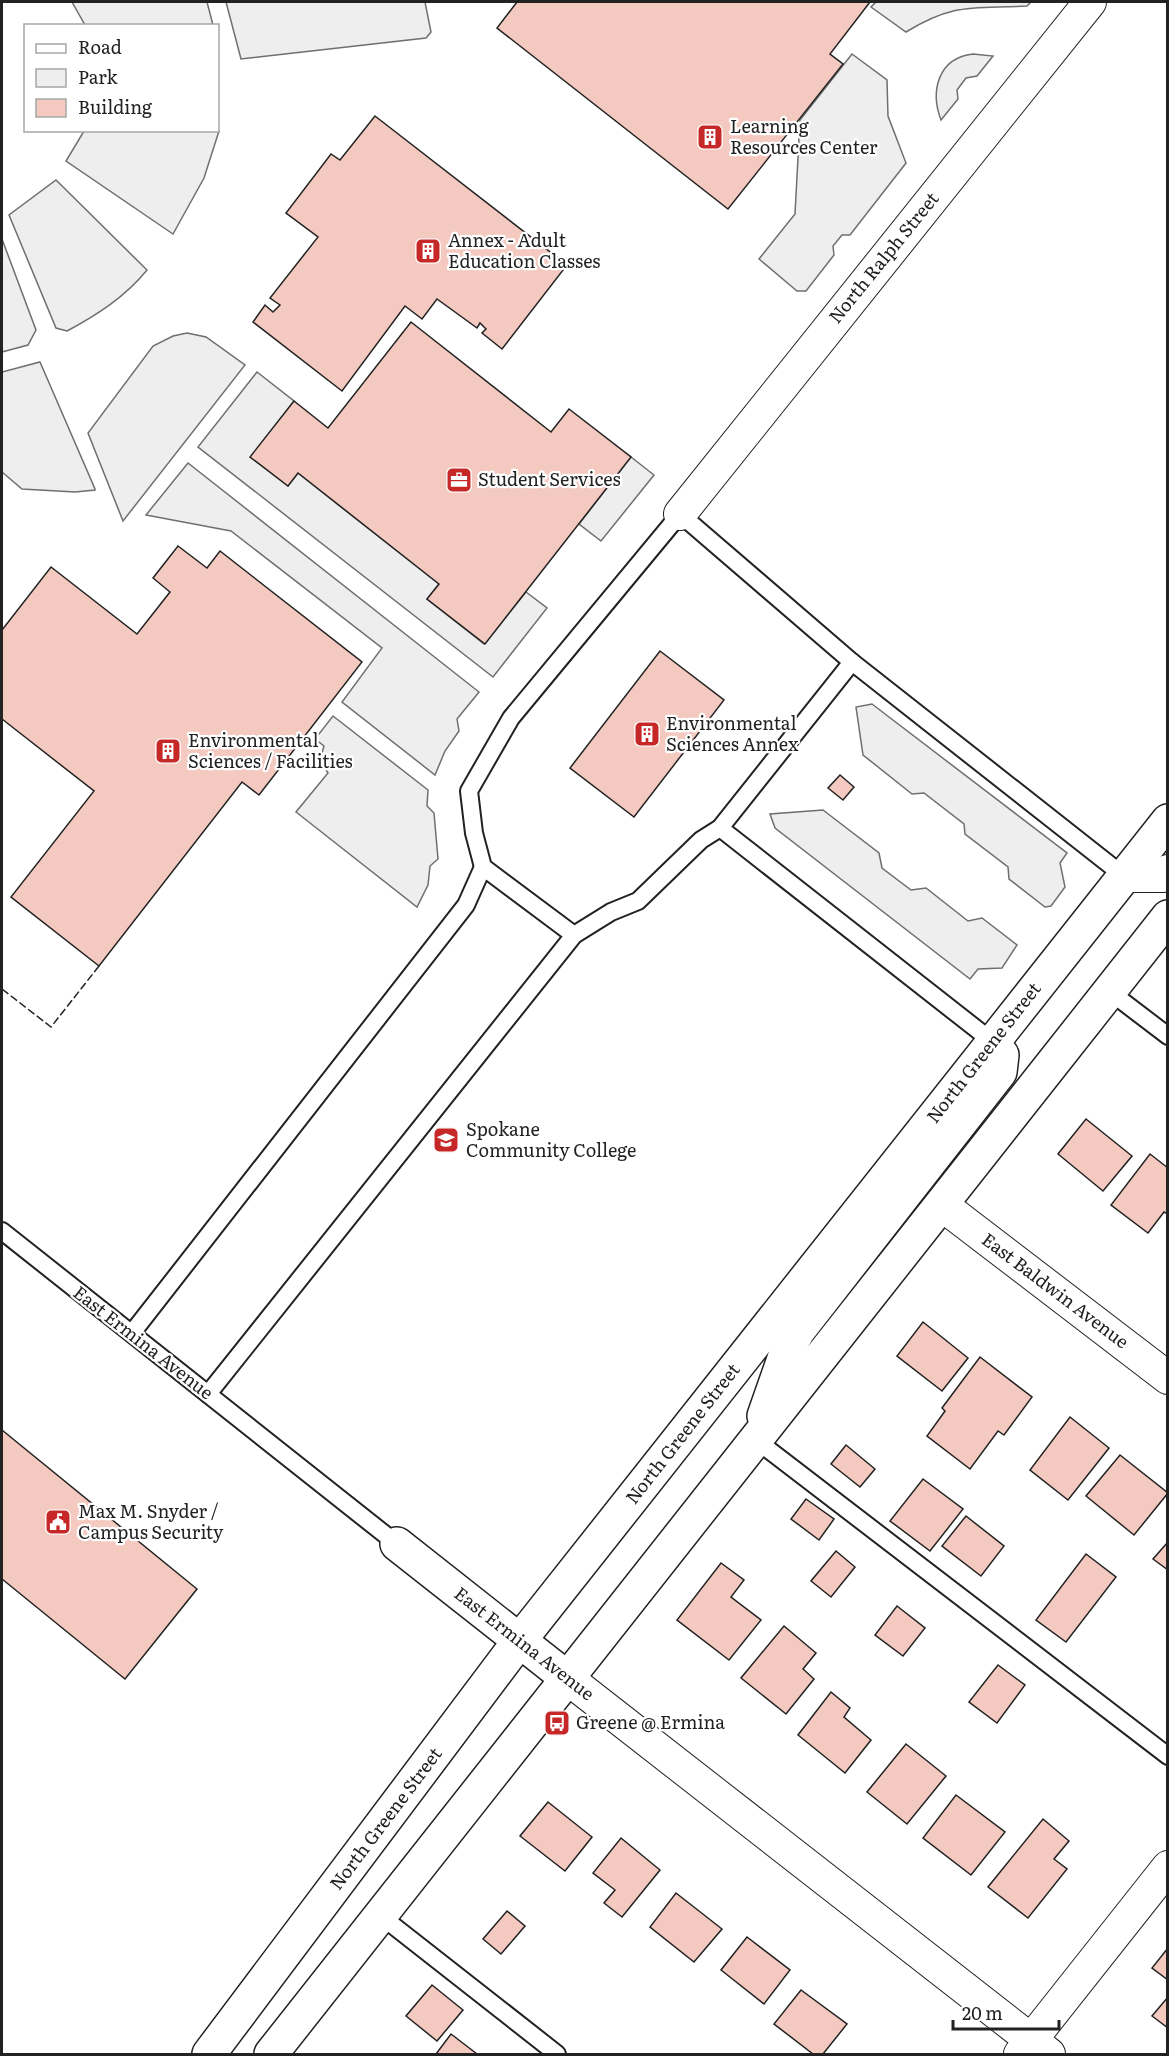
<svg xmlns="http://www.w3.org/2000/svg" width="1169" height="2056" font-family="Literata,serif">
<rect width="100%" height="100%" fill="#fff"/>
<g fill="#eee" stroke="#6f6f6f" stroke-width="1.5">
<path d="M72,2H207L213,25H85Z"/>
<path d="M226,2H425L431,32L426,38L241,59Z"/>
<path d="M876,2H1031L1027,6C974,9 955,2 906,32L871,7Z"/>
<path d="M852,54L887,80L888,116L906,163L850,235H842L833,246L834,255L806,291H797L759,259L795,214L800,120Z"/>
<path d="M973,54L993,56L977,76L966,78L957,90L958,99L941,120C930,91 938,58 973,54Z"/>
<path d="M84,131H219L204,178L173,234L66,161Z"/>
<path d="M56,180L147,270C125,297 97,315 67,331L56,328L9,215Z"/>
<path d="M2,239L36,330L28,345L2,352Z"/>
<path d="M187,333L206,337L245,365L123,521L88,433L153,346L173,336Z"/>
<path d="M40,362L95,489V490L75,492L22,489L2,472V372Z"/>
<path d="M257,372L294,401L251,457L288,486L298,473L439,584L427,599L484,644L526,592L547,608L493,677L198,447Z"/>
<path d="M631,457L654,475L601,541L579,524Z"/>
<path d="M188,463L479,692L457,719L459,731L445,751L435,775L342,702L382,648L231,531L146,515Z"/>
<path d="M872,704L1067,853L1060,863L1065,887L1051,906L1045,907L1009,879L1008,867L965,834L964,824L924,793L912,794L863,755L856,707Z"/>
<path d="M333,716L428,790L427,806L434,813L438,859L430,866L428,885L417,907L296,812L328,773L320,760L324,746L315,739Z"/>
<path d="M823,810L879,853L882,868L911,890L926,888L968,921L982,918L1017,945L1002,968L978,969L970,979L775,828L770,814Z"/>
</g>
<g fill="#f3c9c0" stroke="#222" stroke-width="1.5">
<path d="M517,2H870L830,54L843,64L728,209L497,28Z"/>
<path d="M375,116L567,265L502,349L482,333L486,329L480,323L477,328L437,299L422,319L405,306L342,391L253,322L265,305L273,312L280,305L270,298L318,237L286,213L331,154L340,160Z"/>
<path d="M411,322L551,432L569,409L631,457L485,644L427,599L439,584L298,473L288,486L250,457L294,401L328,428Z"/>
<path d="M178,546L207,568L220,551L362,662L259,795L242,782L99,966L11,897L94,791L2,719V630L51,567L137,634L170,592L153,578Z"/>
<path d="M660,651L724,700L634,817L570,768Z"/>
<path d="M840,775L854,787L843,800L828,788Z"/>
<path d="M1086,1119L1132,1156L1103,1191L1058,1154Z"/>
<path d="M1150,1154L1168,1168V1214L1164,1212L1148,1233L1111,1205Z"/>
<path d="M923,1322L968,1358L942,1391L897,1356Z"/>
<path d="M980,1357L1032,1397L1004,1435L998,1431L970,1469L927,1436L945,1411L942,1408Z"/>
<path d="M1070,1417L1109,1448L1068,1500L1030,1470Z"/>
<path d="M2,1430L197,1589L125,1679L2,1579Z"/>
<path d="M846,1445L875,1469L860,1487L831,1464Z"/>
<path d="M1120,1455L1168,1493L1134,1535L1086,1496Z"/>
<path d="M923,1479L963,1509L930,1551L890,1521Z"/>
<path d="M806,1499L834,1519L819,1540L791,1519Z"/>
<path d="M966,1516L1004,1546L981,1576L942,1546Z"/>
<path d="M1168,1542V1570L1153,1559Z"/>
<path d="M836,1551L855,1567L831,1597L811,1581Z"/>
<path d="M1086,1554L1116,1577L1066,1642L1036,1620Z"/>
<path d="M721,1563L744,1580L731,1597L761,1620L729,1660L677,1620Z"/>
<path d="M897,1606L925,1628L903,1656L875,1635Z"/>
<path d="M784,1626L816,1653L803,1669L814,1679L786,1714L741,1678Z"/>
<path d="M998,1665L1025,1685L997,1723L969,1702Z"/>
<path d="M831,1692L850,1708L844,1717L871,1740L845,1773L798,1735Z"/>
<path d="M906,1744L946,1776L907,1824L867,1792Z"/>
<path d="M956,1795L1005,1832L971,1875L923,1838Z"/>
<path d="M548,1802L592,1837L565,1871L520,1836Z"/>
<path d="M1043,1819L1069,1841L1054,1859L1067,1869L1028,1918L988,1887Z"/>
<path d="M621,1838L660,1870L622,1917L604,1903L615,1890L593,1873Z"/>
<path d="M676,1893L722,1929L694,1962L650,1927Z"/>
<path d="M507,1911L525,1926L501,1954L483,1939Z"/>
<path d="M747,1937L790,1970L764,2004L721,1970Z"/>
<path d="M1168,1948V1980L1152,1968Z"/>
<path d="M432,1985L463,2010L437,2041L406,2016Z"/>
<path d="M801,1990L847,2024L823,2054H813L774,2024Z"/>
<path d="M1168,1997V2028L1152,2016Z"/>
<path d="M451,2034L477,2054H436Z"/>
</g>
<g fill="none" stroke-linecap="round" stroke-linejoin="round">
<g stroke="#222" stroke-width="20">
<g id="lane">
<path d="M720,828L993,1042"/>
<path d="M574,935L483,867L474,833L469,791L511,718L680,514L852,662L1124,876"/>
<path d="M1109,991L1168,1036"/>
<path d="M2,1231L397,1544"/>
<path d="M132,1333L466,905L483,867"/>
<path d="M208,1394L574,935L611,912L638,901L701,840L720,828L852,662"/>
<path d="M756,1440L1168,1756"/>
<path d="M381,1916L557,2054"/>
</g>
</g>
<g stroke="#222" stroke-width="34">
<g id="street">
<path d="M680,514L1090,2"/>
<path d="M1124,876H1164L1168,871"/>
<path d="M942,1205L1168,1378"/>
<path d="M567,1678L1049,2054"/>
<path d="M1020,2054L1168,1867"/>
</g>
</g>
<g stroke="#222" stroke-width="36">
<path id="secondary" d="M397,1544L567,1678"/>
</g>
<g stroke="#222" stroke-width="36">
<g id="primary">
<path d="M764,1416L786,1353L798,1331L1000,1072L1002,1055L993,1042"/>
<path d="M209,2054L520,1640L1168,821"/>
<path d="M271,2054L1168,917"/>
</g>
</g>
<use href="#lane" stroke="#fff" stroke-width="16"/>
<use href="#street" stroke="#fff" stroke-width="32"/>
<use href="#secondary" stroke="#fff" stroke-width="33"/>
<use href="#primary" stroke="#fff" stroke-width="33"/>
<path stroke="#222" stroke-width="1.5" stroke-dasharray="8 3" stroke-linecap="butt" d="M2,989L51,1027L99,966"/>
</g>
<defs>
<g id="building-square" transform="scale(1.35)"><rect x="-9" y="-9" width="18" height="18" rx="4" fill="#c62828" stroke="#fff"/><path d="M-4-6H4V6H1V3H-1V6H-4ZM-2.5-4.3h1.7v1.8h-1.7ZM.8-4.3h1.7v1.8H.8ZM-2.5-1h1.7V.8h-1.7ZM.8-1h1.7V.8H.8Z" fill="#fff"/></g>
<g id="office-square" transform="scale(1.35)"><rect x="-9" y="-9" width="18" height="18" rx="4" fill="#c62828" stroke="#fff"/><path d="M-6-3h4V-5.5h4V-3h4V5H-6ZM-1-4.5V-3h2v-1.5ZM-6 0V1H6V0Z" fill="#fff"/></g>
<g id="university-square" transform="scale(1.35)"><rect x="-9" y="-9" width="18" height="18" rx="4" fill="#c62828" stroke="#fff"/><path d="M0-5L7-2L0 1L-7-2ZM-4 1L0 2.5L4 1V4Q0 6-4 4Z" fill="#fff"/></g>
<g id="civic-square" transform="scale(1.35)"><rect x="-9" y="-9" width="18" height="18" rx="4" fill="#c62828" stroke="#fff"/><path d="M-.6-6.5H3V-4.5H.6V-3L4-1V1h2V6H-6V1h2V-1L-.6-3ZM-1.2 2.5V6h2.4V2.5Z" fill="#fff"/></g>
<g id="bus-square" transform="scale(1.35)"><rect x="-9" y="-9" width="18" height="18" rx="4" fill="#c62828" stroke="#fff"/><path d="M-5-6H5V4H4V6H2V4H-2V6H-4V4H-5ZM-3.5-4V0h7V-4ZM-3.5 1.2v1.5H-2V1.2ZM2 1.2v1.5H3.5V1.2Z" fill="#fff"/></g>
</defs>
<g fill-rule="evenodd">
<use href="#building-square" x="710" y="137"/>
<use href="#building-square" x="428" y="251"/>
<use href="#office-square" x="459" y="480"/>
<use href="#building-square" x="647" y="734"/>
<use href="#building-square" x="168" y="751"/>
<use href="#university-square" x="446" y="1140"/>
<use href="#civic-square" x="58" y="1522"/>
<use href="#bus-square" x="557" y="1723"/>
</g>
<g text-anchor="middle" stroke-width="4.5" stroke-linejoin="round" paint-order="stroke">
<g font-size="18" fill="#222" stroke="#fff" text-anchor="start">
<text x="730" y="133">Learning<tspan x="730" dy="21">Resources Center</tspan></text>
<text x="448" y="247">Annex - Adult<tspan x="448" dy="21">Education Classes</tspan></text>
<text x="478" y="486">Student Services</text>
<text x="666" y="730">Environmental<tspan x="666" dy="21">Sciences Annex</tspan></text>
<text x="188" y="747">Environmental<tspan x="188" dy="21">Sciences / Facilities</tspan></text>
<text x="466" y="1136">Spokane<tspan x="466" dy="21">Community College</tspan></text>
<text x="78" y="1518">Max M. Snyder /<tspan x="78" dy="21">Campus Security</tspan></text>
<text x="576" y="1729">Greene @ Ermina</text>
</g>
<g font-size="18" fill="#222" stroke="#fff">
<text transform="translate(884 258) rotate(-51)" y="6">North Ralph Street</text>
<text transform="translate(984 1053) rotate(-52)" y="6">North Greene Street</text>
<text transform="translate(1055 1291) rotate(37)" y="6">East Baldwin Avenue</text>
<text transform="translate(143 1343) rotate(38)" y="6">East Ermina Avenue</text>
<text transform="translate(683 1434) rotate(-52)" y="6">North Greene Street</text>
<text transform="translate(524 1644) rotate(38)" y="6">East Ermina Avenue</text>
<text transform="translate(386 1819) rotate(-53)" y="6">North Greene Street</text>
</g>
</g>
<rect width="1169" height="2056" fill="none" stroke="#222222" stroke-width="6"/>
<rect x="24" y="24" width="195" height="108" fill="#ffffff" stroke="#a7a7a7" stroke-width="1.5"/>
<rect x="36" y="44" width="30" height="9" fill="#ffffff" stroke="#a7a7a7" stroke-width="1.5"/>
<text x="78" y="54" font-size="18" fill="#222222">Road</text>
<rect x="36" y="69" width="30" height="18" fill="#eeeeee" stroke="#a7a7a7" stroke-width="1.5"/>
<text x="78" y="84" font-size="18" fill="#222222">Park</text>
<rect x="36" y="99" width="30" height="18" fill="#f3c9c0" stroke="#a7a7a7" stroke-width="1.5"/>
<text x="78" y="114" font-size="18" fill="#222222">Building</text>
<path d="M953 2020v9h106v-9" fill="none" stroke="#222222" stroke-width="3"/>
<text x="962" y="2020" font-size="18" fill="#222222" stroke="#ffffff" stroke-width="4.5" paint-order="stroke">20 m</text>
</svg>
